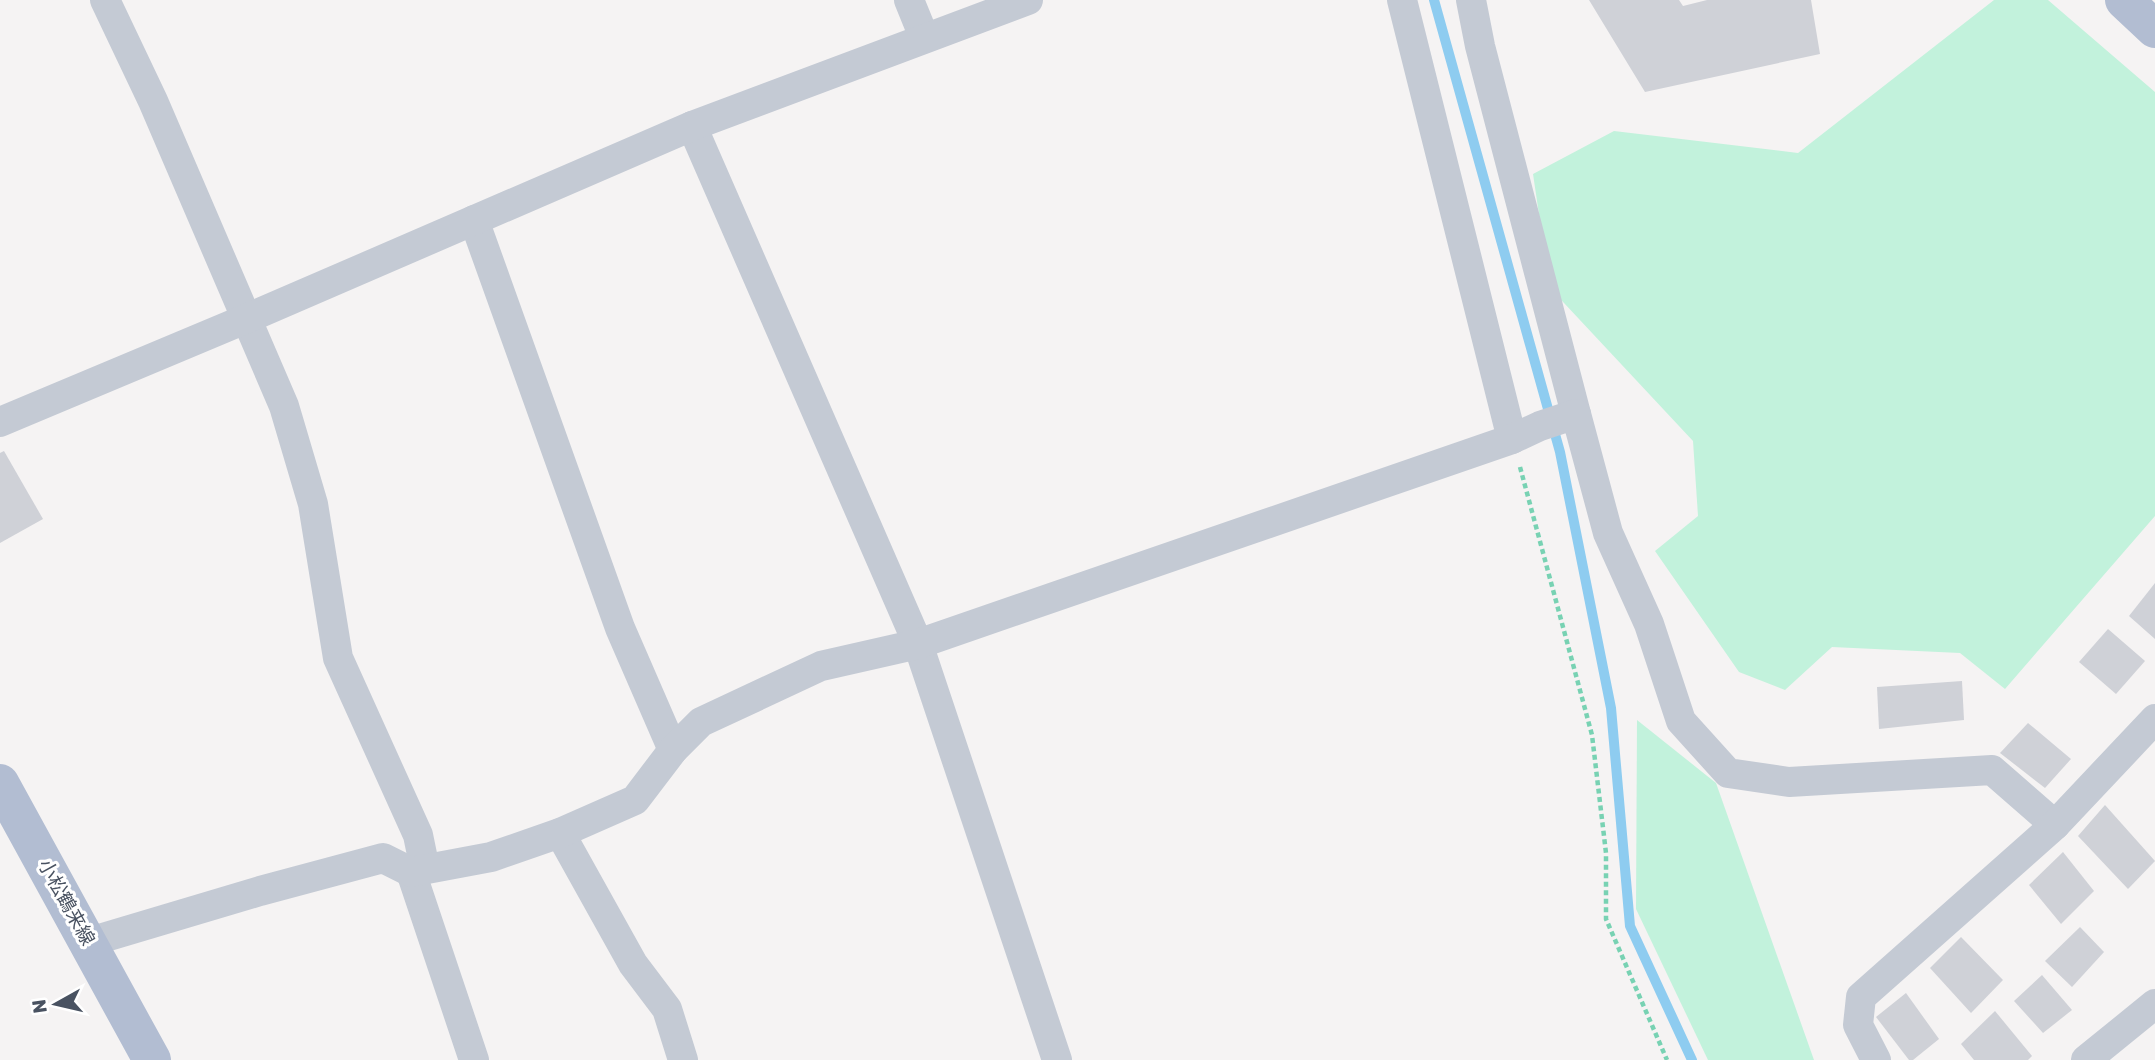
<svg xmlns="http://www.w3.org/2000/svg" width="2155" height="1060" font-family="Rubik,'Noto Sans JP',sans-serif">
<rect width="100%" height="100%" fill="#f5f3f3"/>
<g fill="#c2f2dc">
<path d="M1994,0H2048L2155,92V516L2005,689L1960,653L1832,647L1785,690L1739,672L1655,551L1698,516L1693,441L1550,288L1533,174L1614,131L1798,153Z"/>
<path d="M1637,720L1716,783L1814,1060H1708L1636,909Z"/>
</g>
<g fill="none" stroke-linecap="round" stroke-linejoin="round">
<path stroke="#8eccf0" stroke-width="10" d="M1434,0L1560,452L1611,708L1630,926L1692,1060"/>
</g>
<g fill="#cfd1d7">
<path d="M1589,0H1679L1683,6L1707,0H1811L1820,54L1645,92Z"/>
<path d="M4,451L43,519L0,543V453Z"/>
<path d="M2155,583V639L2129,616Z"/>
<path d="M2108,629L2145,661L2116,694L2079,662Z"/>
<path d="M1962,681L1964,720L1879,729L1877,687Z"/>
<path d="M2028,723L2071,759L2045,788L2000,753Z"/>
<path d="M2105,805L2155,861L2128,889L2078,836Z"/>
<path d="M2063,852L2094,891L2061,924L2029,885Z"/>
<path d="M2080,927L2104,952L2072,987L2045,961Z"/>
<path d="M1961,937L2003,980L1971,1013L1930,968Z"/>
<path d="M2042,975L2072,1010L2043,1033L2014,1001Z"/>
<path d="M1906,993L1939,1039L1913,1060H1909L1876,1017Z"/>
<path d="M1995,1011L2032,1056L2028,1060H1974L1961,1044Z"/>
</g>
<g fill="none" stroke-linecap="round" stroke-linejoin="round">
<path stroke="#78d2b3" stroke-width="4.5" stroke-dasharray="5 3.5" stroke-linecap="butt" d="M1520,467L1592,735L1606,853V919L1667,1060"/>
<g stroke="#c4cad4" stroke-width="30">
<path d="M105,0L153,101L284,406L313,504L338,658L418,835L425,869"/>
<path d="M909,0L924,37"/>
<path d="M1402,0L1512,439"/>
<path d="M1471,0L1480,46L1576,414"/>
<path d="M692,126L918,644L1057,1060"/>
<path d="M474,220L620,628L673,750"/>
<path d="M0,422L248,318L692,126L1028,0"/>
<path d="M560,833L633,964L667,1009L683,1060"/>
<path d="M411,872L474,1060"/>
<path d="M89,942L260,891L383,858L411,872L491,857L560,833L635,800L673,750L701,722L821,666L918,644L1512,439L1540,426L1576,414L1608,533L1649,624L1681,721L1728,773L1789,782L1992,770L2055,825"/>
<path d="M1876,1060L1858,1025L1861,997L2055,825L2155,719"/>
<path d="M2086,1060L2155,1004"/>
</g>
<g stroke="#b2bdd2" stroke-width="38">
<path d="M2124,0L2155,29"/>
<path d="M0,783L152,1060"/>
</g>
</g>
<g text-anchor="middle" stroke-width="6" stroke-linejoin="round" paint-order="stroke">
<g font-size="19" fill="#495261" stroke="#fff">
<text transform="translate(67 902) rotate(61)" y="7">小松鶴来線</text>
</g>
</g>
<g transform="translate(56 1004) rotate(262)" stroke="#ffffff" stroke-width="5" paint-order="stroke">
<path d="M0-5L12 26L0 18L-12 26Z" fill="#495261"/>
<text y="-10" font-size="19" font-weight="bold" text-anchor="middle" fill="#495261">N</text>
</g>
</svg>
